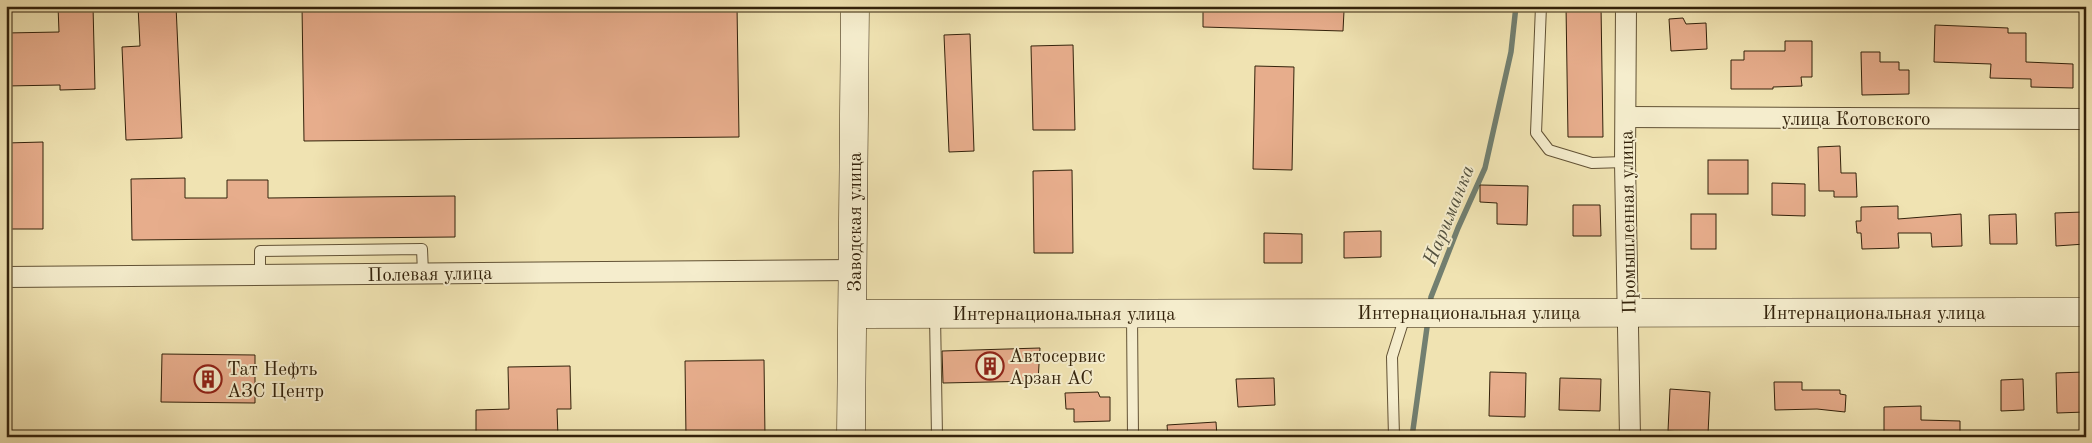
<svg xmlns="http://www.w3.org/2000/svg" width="2092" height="443" font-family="'Old Standard TT',serif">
<rect width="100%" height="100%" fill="#f0e3b2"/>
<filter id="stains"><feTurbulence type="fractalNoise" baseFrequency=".004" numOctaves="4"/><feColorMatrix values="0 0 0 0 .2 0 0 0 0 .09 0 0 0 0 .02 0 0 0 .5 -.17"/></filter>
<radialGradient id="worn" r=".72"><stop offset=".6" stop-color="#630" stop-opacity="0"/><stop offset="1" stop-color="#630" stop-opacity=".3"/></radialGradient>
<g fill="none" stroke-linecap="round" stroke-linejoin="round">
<g stroke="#727f70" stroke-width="5.5">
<path d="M1430,306L1431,297L1458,228L1485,168L1511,52L1516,6"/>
<path d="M1412,437L1428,320"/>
</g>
</g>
<g fill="#e7ad8c" stroke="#33220b">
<path d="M58,6H93L95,89L60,90V85L6,86V33L59,32Z"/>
<path d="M138,6H176L182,138L126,140L122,47L140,46Z"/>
<path d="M302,6H737L739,137L304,141Z"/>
<path d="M1566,6H1601L1603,137H1568Z"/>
<path d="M1203,7L1344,11L1343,31L1203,27Z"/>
<path d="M1683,18L1686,24L1706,23L1707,49L1671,51L1669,19Z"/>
<path d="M1935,25L2008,28V33H2026V62L2073,64V88L2031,87V79L1990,78L1991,64L1934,62Z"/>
<path d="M970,34L974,151L949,152L944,35Z"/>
<path d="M1785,41H1812V77H1801L1802,86L1773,87V89H1731V60H1744V51H1785Z"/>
<path d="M1073,45L1075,130H1033L1031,46Z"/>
<path d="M1861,52H1880V62H1899V70H1909V94L1862,95Z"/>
<path d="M1255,66L1294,67L1292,170L1253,169Z"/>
<path d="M43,142V229H6V143Z"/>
<path d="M1840,146L1841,173H1856L1857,197H1834V191H1819L1818,147Z"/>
<rect x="1708" y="160" width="40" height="34"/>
<path d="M1072,170L1073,253H1034L1033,171Z"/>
<path d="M185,178V198H227V180H268V198L455,196V237L132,240L131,179Z"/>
<path d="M1772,183L1805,184V216L1772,215Z"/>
<path d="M1480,185L1528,186L1527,225L1497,224V203L1480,202Z"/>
<path d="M1573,205H1600L1601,236H1573Z"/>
<path d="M1898,206V219L1961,214L1962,246L1932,247L1931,233H1898L1899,248L1862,249L1861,233H1857L1856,221H1861V207Z"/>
<path d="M2083,212L2085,244L2056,246L2055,213Z"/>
<rect x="1691" y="214" width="25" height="35"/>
<path d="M2016,214L2017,244H1990L1989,215Z"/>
<path d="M1381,231V257L1344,258V232Z"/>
<path d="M1264,233L1302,234V263H1264Z"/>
<path d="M1040,348L1038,381L943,383L942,351Z"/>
<path d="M162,354L255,355V403L161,402Z"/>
<path d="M764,360L765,437H686L685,361Z"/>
<path d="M570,366L571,409H557L558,437H476V410L509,409L508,367Z"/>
<path d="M1490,372L1526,373L1525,417L1489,416Z"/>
<path d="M2084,372L2085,412L2057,413L2056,373Z"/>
<path d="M1274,378L1275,405L1238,407L1236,379Z"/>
<path d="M1560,378L1601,379L1600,411L1559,410Z"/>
<path d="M2023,379L2024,410L2001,411V380Z"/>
<path d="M1774,382H1802V390H1840V394L1846,395L1845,412L1817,409L1775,410Z"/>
<path d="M1670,389L1710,392L1708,434L1668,431Z"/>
<path d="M1098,392L1100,397H1110V421L1074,422V409H1066L1065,393Z"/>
<path d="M1921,406V420L1960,421V437H1884V407Z"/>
<path d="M1216,422L1217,437H1168L1167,425Z"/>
</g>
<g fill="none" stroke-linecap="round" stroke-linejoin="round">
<g stroke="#625235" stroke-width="12">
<g id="lane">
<path d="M1541,6L1536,133L1549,150L1592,163L1625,162"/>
<path d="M260,275V251L422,249L423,273"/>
<path d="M935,315L937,437"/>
<path d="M1132,315L1133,437"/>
<path d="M1394,437L1392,357L1405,316"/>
</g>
</g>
<g stroke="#625235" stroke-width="22">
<g id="street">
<path d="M1626,6L1625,162L1630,437"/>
<path d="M1626,117L2086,119"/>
<path d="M6,277L854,270"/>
</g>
</g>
<g stroke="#33220b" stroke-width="29">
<g id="secondary">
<path d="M853,314L2086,312"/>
<path d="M851,437L855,6"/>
</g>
</g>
<use href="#lane" stroke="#f5edcd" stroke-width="10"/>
<use href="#street" stroke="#f5edcd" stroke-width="20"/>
<use href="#secondary" stroke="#f5edcd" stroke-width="28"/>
</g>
<defs>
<g id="building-ring" transform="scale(1.4375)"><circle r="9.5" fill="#f5edcd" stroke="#8f2418" stroke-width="1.5"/><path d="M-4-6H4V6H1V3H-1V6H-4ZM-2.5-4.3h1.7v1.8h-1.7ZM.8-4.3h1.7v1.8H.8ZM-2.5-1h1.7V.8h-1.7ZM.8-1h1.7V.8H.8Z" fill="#8f2418"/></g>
</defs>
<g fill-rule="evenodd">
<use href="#building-ring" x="990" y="366"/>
<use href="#building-ring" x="208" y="379"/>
</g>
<g text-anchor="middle" stroke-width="4" stroke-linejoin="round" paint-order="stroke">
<g font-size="19" fill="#33220b" stroke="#f5edcd">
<text x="1856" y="125">улица Котовского</text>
<text transform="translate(854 222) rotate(-90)" y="7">Заводская улица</text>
<text transform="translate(1627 222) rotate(-91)" y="7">Промышленная улица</text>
<text transform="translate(430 273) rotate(-1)" y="7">Полевая улица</text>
<text x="1469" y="319">Интернациональная улица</text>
<text x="1874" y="319">Интернациональная улица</text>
<text x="1064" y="320">Интернациональная улица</text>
</g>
<g font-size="19" fill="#33220b" stroke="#f5edcd" text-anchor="start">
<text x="1009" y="362">Автосервис<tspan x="1009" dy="22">Арзан АС</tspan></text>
<text x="227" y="375">Тат Нефть<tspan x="227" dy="22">АЗС Центр</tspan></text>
</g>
<g font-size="20" font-style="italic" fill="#52503e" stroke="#f5edcd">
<text transform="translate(1448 215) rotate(-68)" y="7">Нариманка</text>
</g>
</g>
<rect width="2092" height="443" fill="none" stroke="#f0e3b2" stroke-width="25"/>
<rect x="8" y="8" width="2077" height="428" fill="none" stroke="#33220b" stroke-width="2.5"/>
<rect x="12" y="12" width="2067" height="418" fill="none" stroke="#33220b"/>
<rect width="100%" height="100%" filter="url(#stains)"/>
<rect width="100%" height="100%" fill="url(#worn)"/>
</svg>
